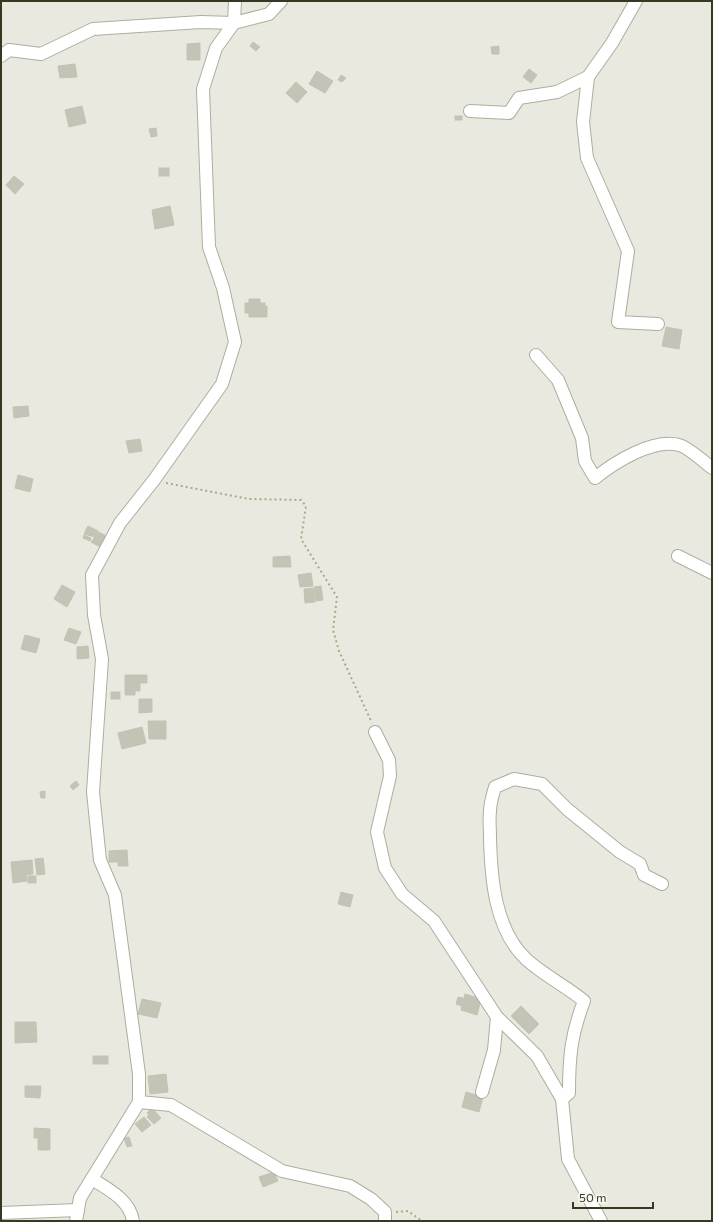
<svg xmlns="http://www.w3.org/2000/svg" width="713" height="1222" font-family="Commissioner,sans-serif">
<rect width="100%" height="100%" fill="#eae9e0"/>
<g fill="#c4c3b6" stroke="#c3c3b3">
<path d="M253,42L260,47L256,51L250,46Z"/>
<path d="M200,43V60H187V44Z"/>
<path d="M499,46V54H492L491,47Z"/>
<path d="M75,64L77,77L60,78L58,66Z"/>
<path d="M529,69L537,75L531,83L523,77Z"/>
<path d="M317,71L333,81L325,93L309,84Z"/>
<path d="M341,75L346,78L342,82L338,80Z"/>
<path d="M296,82L307,92L297,103L286,93Z"/>
<path d="M82,106L86,123L69,127L65,110Z"/>
<rect x="455" y="116" width="7" height="4"/>
<path d="M156,128L157,136L151,137L149,129Z"/>
<rect x="159" y="168" width="10" height="8"/>
<path d="M14,176L24,184L15,194L6,185Z"/>
<path d="M170,206L174,225L155,229L152,210Z"/>
<path d="M249,299H260V303H265V306H267V317H249V313H245V303H249Z"/>
<path d="M666,327L682,330L679,349L662,346Z"/>
<path d="M28,406L29,416L14,418L13,407Z"/>
<path d="M140,439L142,451L129,453L126,441Z"/>
<path d="M18,475L33,479L30,492L15,488Z"/>
<path d="M88,526L98,531L95,537L84,534Z"/>
<path d="M99,532L106,536L100,547L91,542Z"/>
<path d="M84,535L91,538L90,541L83,538Z"/>
<path d="M290,556L291,567H273V557Z"/>
<path d="M311,573L313,586L300,587L298,575Z"/>
<path d="M62,585L75,592L67,607L54,599Z"/>
<path d="M321,586L323,600L316,601L314,587Z"/>
<path d="M313,588L315,602L305,603L304,589Z"/>
<path d="M69,628L81,632L76,644L64,640Z"/>
<path d="M25,635L40,639L36,653L21,649Z"/>
<path d="M88,646L89,658L77,659V647Z"/>
<path d="M125,675H147V683H140V691H135V695H125Z"/>
<rect x="111" y="692" width="9" height="7"/>
<path d="M139,699H152V712L139,713Z"/>
<path d="M148,721H166V739H149Z"/>
<path d="M142,727L146,743L122,749L118,733Z"/>
<path d="M76,781L79,785L73,790L70,786Z"/>
<path d="M45,791V798H41L40,792Z"/>
<path d="M127,850L128,866H118V862H109V851Z"/>
<path d="M43,858L45,874L37,875L35,859Z"/>
<path d="M32,860L33,874L26,875L27,881L13,883L11,862Z"/>
<rect x="28" y="876" width="8" height="7"/>
<path d="M341,892L353,895L350,907L338,904Z"/>
<path d="M465,994L481,999L477,1015L461,1010Z"/>
<path d="M458,997L463,998L461,1006L456,1004Z"/>
<path d="M142,999L161,1003L157,1018L138,1014Z"/>
<path d="M521,1006L539,1024L529,1034L511,1016Z"/>
<path d="M15,1022H36L37,1042L15,1043Z"/>
<rect x="93" y="1056" width="15" height="8"/>
<path d="M166,1074L168,1092L150,1094L148,1076Z"/>
<path d="M25,1086H41L40,1098L25,1097Z"/>
<path d="M466,1092L483,1097L479,1112L462,1107Z"/>
<path d="M152,1108L161,1118L154,1124L147,1117L149,1115L147,1113Z"/>
<path d="M144,1117L151,1125L142,1132L135,1124Z"/>
<path d="M34,1128L50,1129V1150H38V1138H34Z"/>
<path d="M129,1137L132,1146L127,1147L124,1138Z"/>
<path d="M274,1172L278,1181L263,1187L259,1177Z"/>
</g>
<g fill="none" stroke-linecap="round" stroke-linejoin="round">
<g stroke="#adad9f" stroke-width="14">
<g id="minor">
<path d="M636,1L612,43L588,77L583,122L587,158L628,251L618,322L658,324"/>
<path d="M1,56L9,50L41,54L93,29L201,22L234,23L269,14L281,1"/>
<path d="M470,111L509,113L519,98L557,92L588,77"/>
<path d="M536,355L558,380L582,438L585,461L595,478C615,462 653,438 679,445C688,447 704,462 712,468"/>
<path d="M678,556L712,573"/>
<path d="M375,732L389,760L390,776L377,832L385,868L402,894L434,921L497,1017L537,1056L562,1099L568,1159L601,1221"/>
<path d="M482,1092L494,1050L497,1017"/>
<path d="M562,1099L569,1093C569,1057 571,1035 584,1001C566,986 545,976 527,960C495,931 491,879 490,838C490,829 489,820 490,811C490,803 493,794 495,787L514,779L542,784L567,809L620,852L640,864L644,875L662,884"/>
<path d="M139,1102L171,1105L282,1171L350,1186L371,1199L385,1212V1221"/>
<path d="M92,1179C108,1189 130,1200 133,1221"/>
<path d="M1,1213L78,1210"/>
<path d="M76,1221L80,1198L139,1102V1074L115,895L100,860L93,792L102,659L94,615L92,575L120,523L154,480L222,384L235,342L223,288L209,247L203,89L216,48L234,23L235,1"/>
</g>
</g>
<g stroke="#a7ab83" stroke-width="2" stroke-dasharray="2 3" stroke-linecap="butt">
<path d="M166,483L249,499L301,500L306,506L301,539L337,597L333,630L339,651L372,723"/>
<path d="M396,1212L408,1211L422,1221"/>
</g>
<use href="#minor" stroke="#fff" stroke-width="12"/>
</g>
<rect width="713" height="1222" fill="none" stroke="#363922" stroke-width="4"/>
<path d="M573 1202v6h80v-6" fill="none" stroke="#363922" stroke-width="2"/>
<text x="579" y="1202" font-size="12" fill="#363922" stroke="#f7f6f0" stroke-width="3" paint-order="stroke">50 m</text>
</svg>
